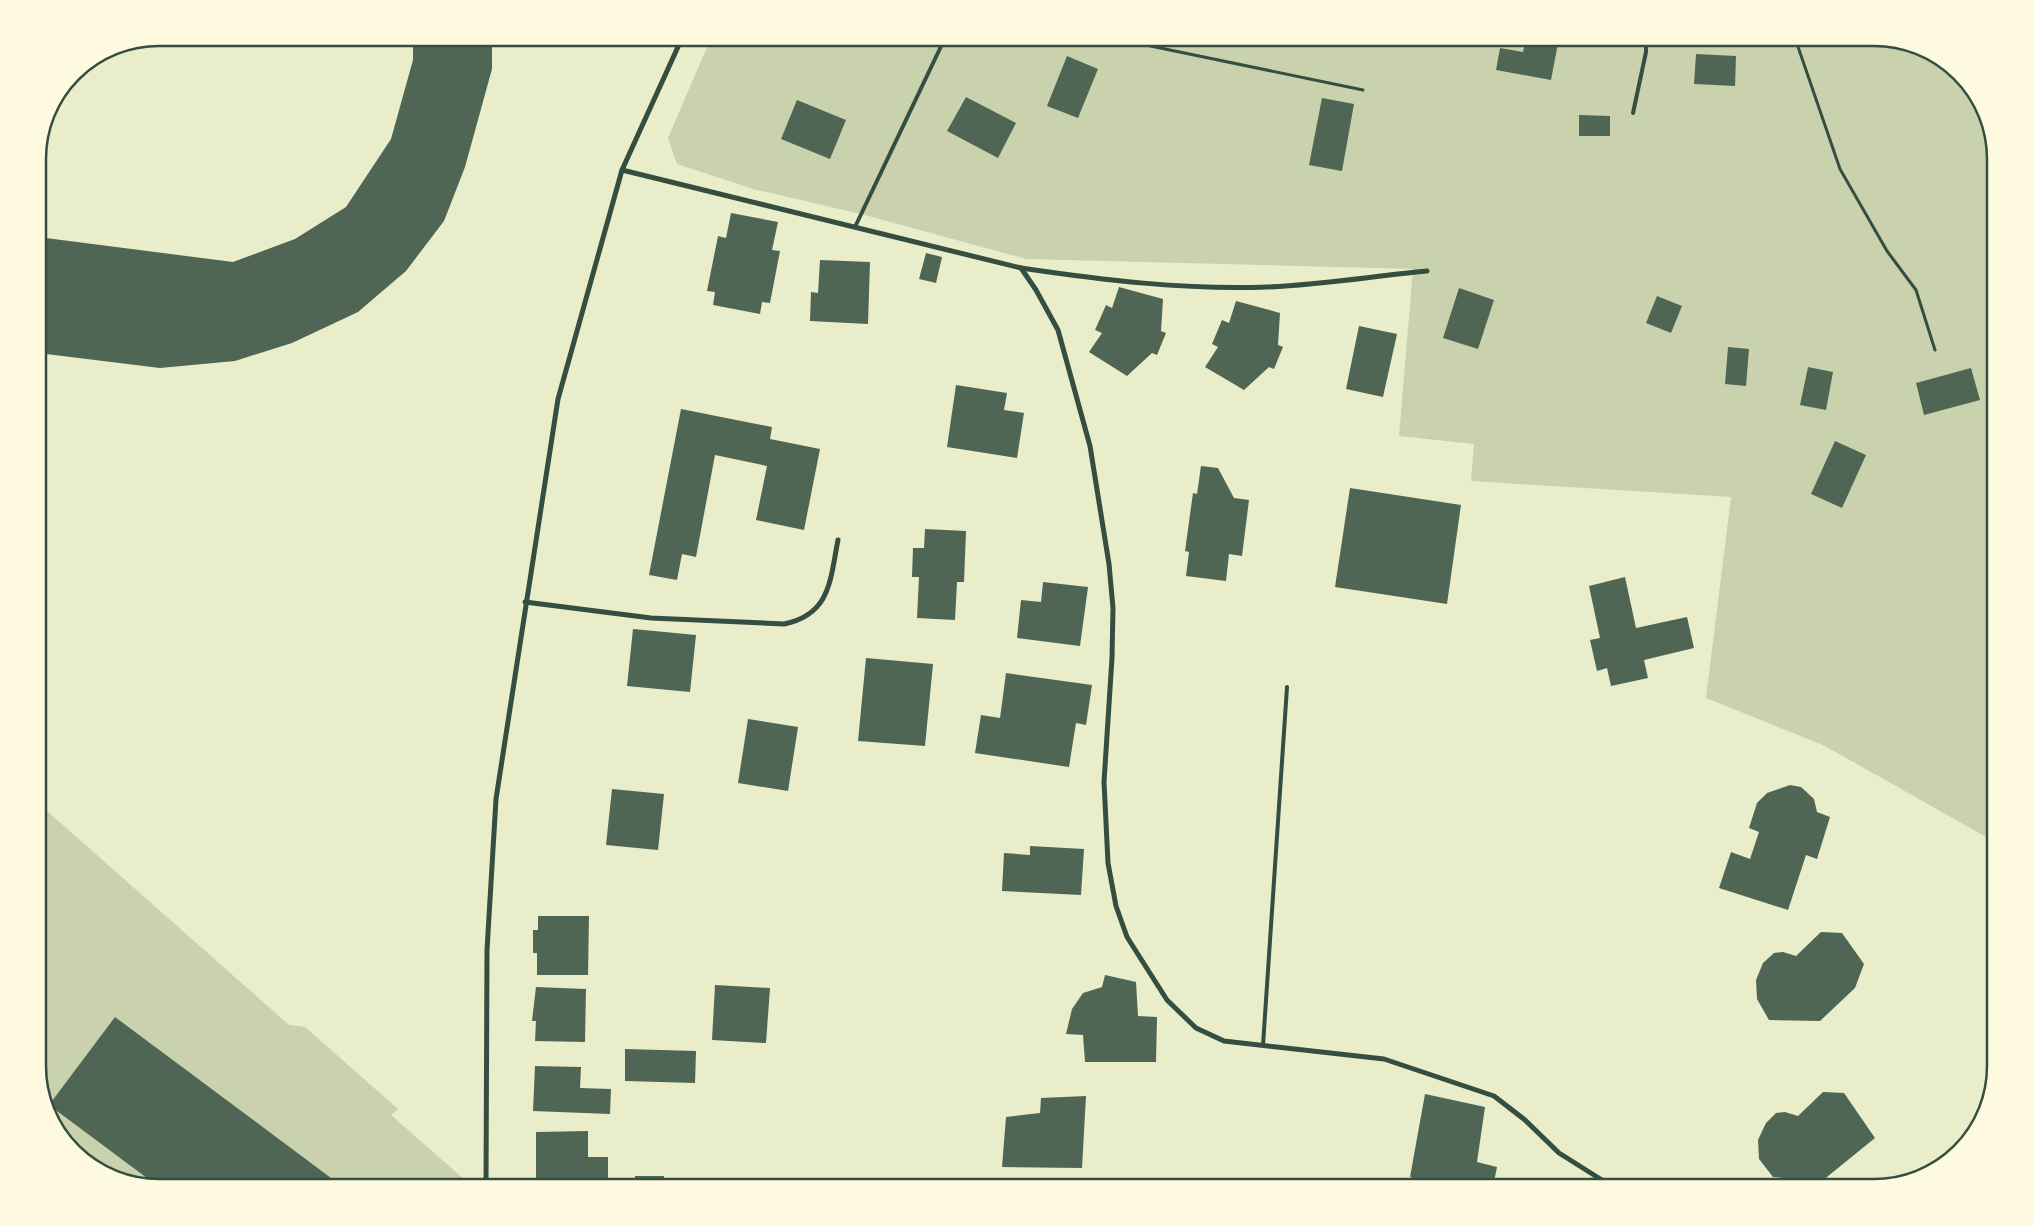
<svg xmlns="http://www.w3.org/2000/svg" width="2033" height="1225" font-family="Manrope,sans-serif">
<rect width="100%" height="100%" fill="#e9edc9"/>
<g fill="#cad2ad">
<path d="M711,38H1873L1935,54L1979,98L1995,152V842L1825,746L1706,698L1731,497L1471,481L1474,444L1399,436L1413,269L1026,259L861,214L753,189L677,164L668,138Z"/>
<path d="M38,803L289,1025L305,1027L398,1109L391,1115L465,1180V1187H160L98,1171L54,1127L38,1073Z"/>
</g>
<g fill="#4f6655">
<path d="M413,38H492V69L465,167L444,221L406,271L358,312L292,343L235,361L160,368L38,353V237L233,262L295,239L346,207L391,139L413,60Z"/>
<path d="M1526,38H1559L1551,80L1496,70L1500,48L1523,52Z"/>
<path d="M1696,54L1736,56L1735,86L1694,84Z"/>
<path d="M1067,56L1098,69L1078,118L1047,106Z"/>
<path d="M966,97L1016,123L998,158L947,131Z"/>
<path d="M1322,98L1354,104L1342,171L1309,165Z"/>
<path d="M797,100L846,120L830,159L781,139Z"/>
<path d="M1579,115L1610,116V136H1579Z"/>
<path d="M731,213L778,222L772,250L780,251L770,303L762,302L760,314L713,305L715,292L707,291L718,236L726,238Z"/>
<path d="M926,253L942,257L936,283L919,279Z"/>
<path d="M820,260L870,262L868,324L810,321L811,292L818,293Z"/>
<path d="M1119,287L1163,299L1161,331L1166,333L1157,355L1152,353L1127,376L1089,352L1102,333L1095,330L1106,305L1112,308Z"/>
<path d="M1459,288L1494,300L1478,349L1443,338Z"/>
<path d="M1657,296L1682,306L1671,333L1646,323Z"/>
<path d="M1236,301L1280,313L1278,345L1283,347L1274,369L1269,367L1244,390L1205,367L1218,347L1212,344L1222,320L1229,323Z"/>
<path d="M1359,326L1397,334L1383,397L1346,389Z"/>
<path d="M1728,347L1749,349L1746,386L1725,384Z"/>
<path d="M1808,367L1833,372L1826,410L1800,405Z"/>
<path d="M1971,368L1980,400L1924,415L1916,383Z"/>
<path d="M956,385L1007,393L1004,410L1024,413L1017,458L947,447Z"/>
<path d="M681,409L772,427L770,439L820,449L804,530L756,520L767,466L715,455L696,557L682,554L677,580L649,575Z"/>
<path d="M1835,441L1866,455L1842,508L1811,494Z"/>
<path d="M1201,466L1218,468L1234,498L1249,500L1242,556L1229,554L1226,581L1186,576L1189,552L1185,551L1193,493L1197,494Z"/>
<path d="M1350,488L1461,505L1447,604L1335,587Z"/>
<path d="M925,529L966,531L964,582H957L955,620L917,618L919,577H912L913,548H924Z"/>
<path d="M1625,577L1636,628L1687,617L1694,648L1644,660L1648,678L1611,686L1607,668L1597,671L1590,640L1600,638L1589,586Z"/>
<path d="M1043,582L1088,587L1080,646L1017,638L1021,600L1041,602Z"/>
<path d="M633,629L696,635L690,692L627,686Z"/>
<path d="M866,658L933,664L925,746L858,741Z"/>
<path d="M1006,673L1092,685L1086,725L1076,723L1069,767L975,753L981,715L1000,718Z"/>
<path d="M748,719L798,727L788,791L738,783Z"/>
<path d="M1790,785L1801,787L1814,799L1817,812L1830,817L1817,859L1806,855L1788,910L1719,888L1731,852L1750,859L1759,832L1749,828L1757,803L1767,793Z"/>
<path d="M612,789L664,794L658,850L606,845Z"/>
<path d="M1030,846L1084,849L1081,895L1002,891L1004,853L1030,855Z"/>
<path d="M538,916H589L588,975H537V953H533V930H538Z"/>
<path d="M1821,932L1842,933L1864,964L1855,988L1820,1021L1769,1020L1757,999L1756,980L1763,963L1774,953L1783,952L1796,956Z"/>
<path d="M1105,975L1136,982L1138,1016L1157,1017L1156,1062H1085L1083,1035L1066,1034L1072,1009L1083,993L1102,987Z"/>
<path d="M715,985L770,988L766,1043L712,1040Z"/>
<path d="M536,987L586,989L585,1042L535,1041L536,1021H532Z"/>
<path d="M115,1017L335,1181L330,1187H159L49,1105Z"/>
<path d="M625,1049L696,1051L695,1083L625,1081Z"/>
<path d="M535,1066L581,1067L580,1088L611,1089L610,1114L533,1111Z"/>
<path d="M1823,1092L1844,1093L1875,1138L1822,1181L1773,1177L1759,1159L1758,1140L1766,1123L1776,1113L1785,1112L1798,1116Z"/>
<path d="M1425,1094L1485,1107L1477,1162L1497,1167L1493,1187H1431L1432,1185L1410,1177Z"/>
<path d="M1086,1096L1082,1168L1002,1167L1006,1117L1040,1113L1041,1098Z"/>
<path d="M588,1131V1157H608V1181L536,1180V1132Z"/>
<rect x="635" y="1176" width="29" height="11"/>
</g>
<g fill="none" stroke-linecap="round" stroke-linejoin="round">
<g stroke="#344e41" stroke-width="3">
<path d="M1112,38L1363,90"/>
<path d="M1795,38L1840,169L1887,251L1916,290L1935,350"/>
</g>
<g stroke="#344e41" stroke-width="4">
<path d="M1633,113L1646,52V38"/>
<path d="M855,227L945,38"/>
<path d="M1263,1045L1287,687"/>
</g>
<g stroke="#344e41" stroke-width="5">
<path d="M622,170L1021,268L1036,290L1058,330L1090,446L1109,564L1113,608L1112,658L1104,782L1108,863L1116,906L1127,937L1167,1000L1196,1028L1224,1041L1384,1059L1494,1096L1525,1120L1559,1153L1613,1187"/>
<path d="M1021,268C1102,280 1185,290 1267,287C1320,285 1374,276 1427,271"/>
<path d="M525,602L651,618L784,624C831,614 830,580 838,540"/>
<path d="M486,1187L487,950L496,799L558,399L622,170L682,38"/>
</g>
</g>
<path d="M0 0H2033V1225H0ZM159 46H1874A113 113 0 0 1 1987 159V1066A113 113 0 0 1 1874 1179H159A113 113 0 0 1 46 1066V159A113 113 0 0 1 159 46Z" fill="#fefae0" fill-rule="evenodd"/>
<path fill="none" stroke="#344e41" stroke-width="2.5" d="M159 46H1874A113 113 0 0 1 1987 159V1066A113 113 0 0 1 1874 1179H159A113 113 0 0 1 46 1066V159A113 113 0 0 1 159 46Z"/>
</svg>
